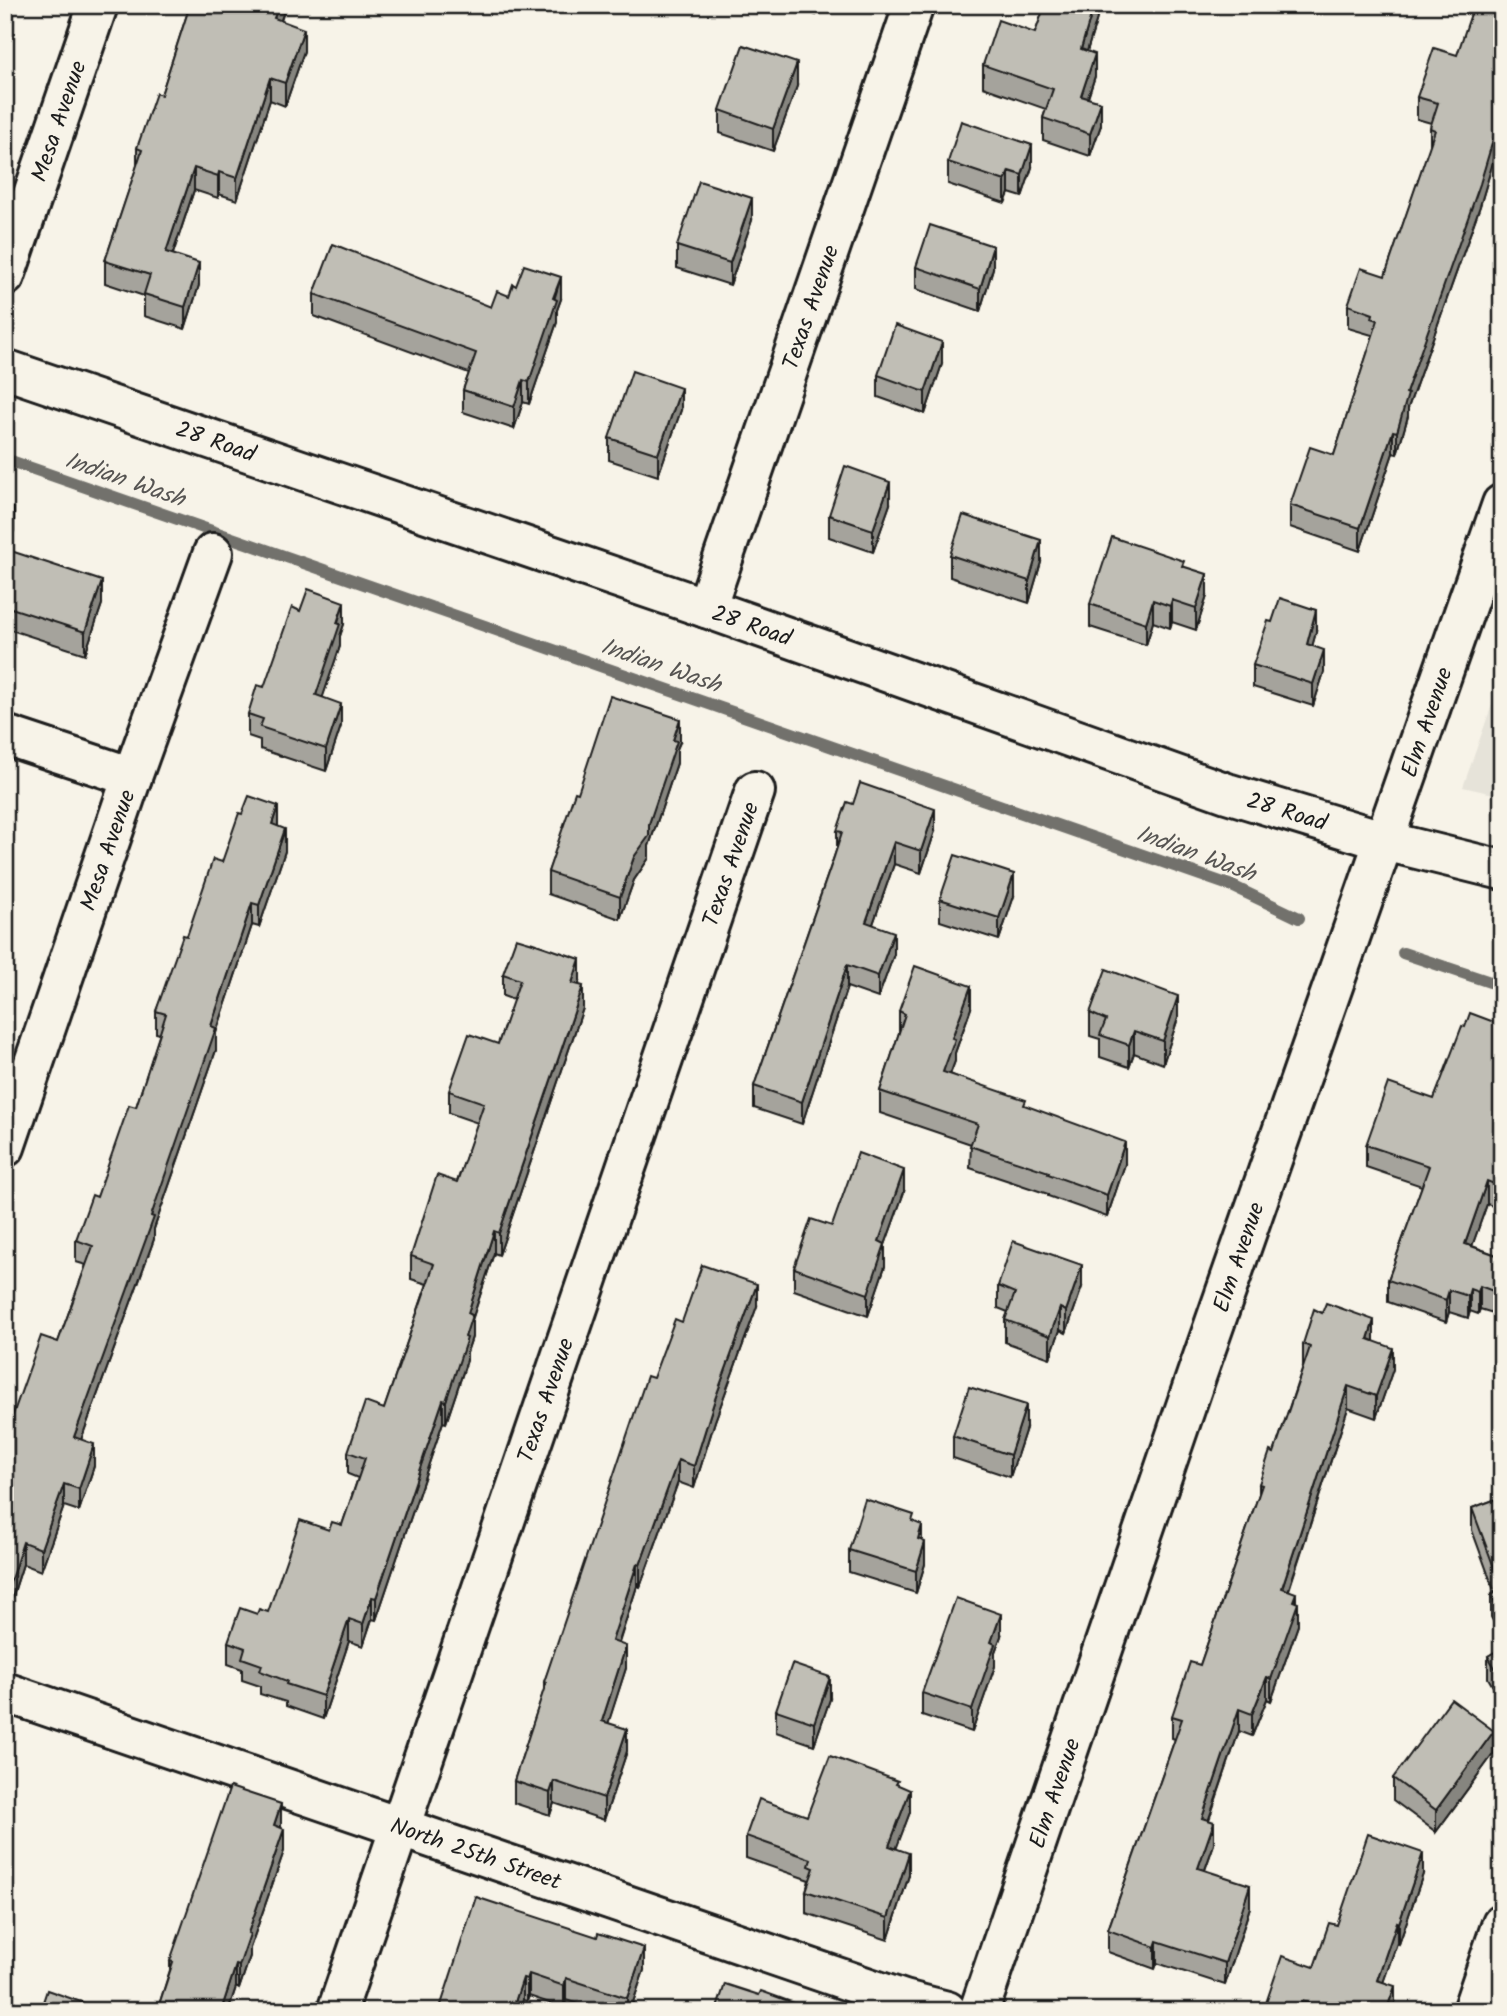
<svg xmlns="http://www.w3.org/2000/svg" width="1507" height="2016" font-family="Kalam,sans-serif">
<rect width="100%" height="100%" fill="#f7f3e8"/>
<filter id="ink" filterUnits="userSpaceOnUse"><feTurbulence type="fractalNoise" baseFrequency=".0143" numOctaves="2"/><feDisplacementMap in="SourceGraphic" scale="14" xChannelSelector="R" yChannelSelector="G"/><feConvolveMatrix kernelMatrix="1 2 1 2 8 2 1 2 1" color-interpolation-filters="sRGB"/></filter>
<g filter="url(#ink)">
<path fill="#e6e3d9" d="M1502,676V796L1463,787Z"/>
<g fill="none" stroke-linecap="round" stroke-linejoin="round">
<g stroke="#72716c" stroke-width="12">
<path d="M5,459L1232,886L1299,918"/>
<path d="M1403,953L1502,986"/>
</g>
<g stroke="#1c1c1c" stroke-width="44">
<g id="minor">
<path d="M5,276L98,5"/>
<path d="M706,608L914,5"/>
<path d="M5,735L132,777"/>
<path d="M5,1147L132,777L213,553"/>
<path d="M5,1692L904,2000L947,2011"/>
<path d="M337,2011L755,791"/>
<path d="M1472,2011L1502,1923"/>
</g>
</g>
<g stroke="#1c1c1c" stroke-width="44">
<path id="tertiary" d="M979,2011L1197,1374L1502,504"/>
</g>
<g stroke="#1c1c1c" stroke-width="44">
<path id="secondary" d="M5,369L706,608L1227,793L1385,841L1502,870"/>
</g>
<use href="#minor" stroke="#f7f3e8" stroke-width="38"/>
<use href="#tertiary" stroke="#f7f3e8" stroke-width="38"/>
<use href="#secondary" stroke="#f7f3e8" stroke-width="38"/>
</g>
<g fill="#a5a39c" stroke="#1c1c1c" stroke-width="2">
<path d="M190,5H286L281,21L304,51L285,106L270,100L237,200L219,194L218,198L194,190L173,254L199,285L185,329L144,316V296L105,283V261L137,166V148L161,95Z"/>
<path d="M788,5H819L816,15Z"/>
<path d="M1045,5H1101L1087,51L1095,76L1088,98L1101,125L1090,156L1043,140V118L1046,109L983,87V65L1035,33Z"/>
<path d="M1457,55L1502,132L1480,206L1408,408V416L1397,454L1393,453L1360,551L1290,527V505L1334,455L1372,339V335L1348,328V305L1385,276L1430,147V128L1431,123L1417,119V97Z"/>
<path d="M797,86L773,151L720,133V110Z"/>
<path d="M948,162L1032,167L1022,197L1009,193L1005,203L948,184Z"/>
<path d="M752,220L730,285L677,268V246Z"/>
<path d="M916,267L993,268L980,311L916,289Z"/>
<path d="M314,294L491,307L509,296L561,299L557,310V322L529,404L523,402L514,429L463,412V390L469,373L314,316Z"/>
<path d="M942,364L925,414L878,397V375Z"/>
<path d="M681,410L658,476L609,460V438Z"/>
<path d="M890,504L873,552L829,537V515Z"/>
<path d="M5,505L14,530L7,550L102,604L85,654L5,628Z"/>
<path d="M950,555L1041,562L1029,603L950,577Z"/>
<path d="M1207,596L1196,630L1172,622L1170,628L1153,622L1146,645L1090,627V604Z"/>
<path d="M300,611L344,624L340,636V646L322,698L341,726L326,771L260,749V740L248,736V714L264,687Z"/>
<path d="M1316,632L1312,646L1324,672L1313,706L1253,687V665Z"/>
<path d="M680,742L677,749V763L649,846V858L634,880L620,919L548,894V872L578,793Z"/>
<path d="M278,827L285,851L259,927L252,925L216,1033V1050L154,1229V1239L81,1440L94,1466L79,1511L64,1506L41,1571L23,1564L5,1620V1437L58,1342L86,1265L76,1262V1240L97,1197L136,1107L160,1034L156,1033V1011L187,936L222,862Z"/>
<path d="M837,831H935L921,873L894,864L873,924L894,954L878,998L847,987L802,1124L754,1108V1086L837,848Z"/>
<path d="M1014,896L999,940L940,921V899Z"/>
<path d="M503,974L580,981L578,985L583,1008L499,1255L494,1253L472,1320V1337L467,1352V1360L446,1423L443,1422L376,1620L372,1619L363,1646L349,1641L323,1719L286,1706V1702L260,1694V1686L242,1680V1669L228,1664V1642L257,1614L268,1612L329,1530L342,1525L358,1478L348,1474V1452L384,1409L427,1284L411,1279V1256L457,1182L478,1123L449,1113V1091L498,1044L514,1000L503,996Z"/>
<path d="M971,1008L955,1053V1061L950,1074L1026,1106L1125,1164L1107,1217L1048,1196V1194L970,1168L971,1144L880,1113V1091L899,1033V1011Z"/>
<path d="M1090,1013L1178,1018L1163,1064L1134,1053L1129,1067L1100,1057V1039L1090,1036Z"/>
<path d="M1502,1025V1209L1487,1204L1472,1246L1502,1257L1493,1313L1480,1309L1478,1314L1470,1311L1468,1318L1449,1312L1446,1322L1388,1302V1280L1422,1186L1366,1167V1145L1434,1099L1465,1027Z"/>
<path d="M904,1192L885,1245V1266L868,1316L794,1290V1268L832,1226Z"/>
<path d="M998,1286L1082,1287L1066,1333L1060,1330L1050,1358L1005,1342V1320L1008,1312L998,1308Z"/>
<path d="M757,1306L715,1421L694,1488L678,1482L640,1587L637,1586L619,1643L626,1668L608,1723L627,1751L604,1820L554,1803L550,1815L514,1803V1781L544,1690V1682L682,1322Z"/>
<path d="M1374,1341L1393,1369L1376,1418L1348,1408L1289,1590L1296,1602L1298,1625L1271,1701L1267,1699L1252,1736L1239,1731L1209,1820L1214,1844L1205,1870L1250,1907L1225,1985L1157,1963L1155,1969L1108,1952V1930L1175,1739L1172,1738V1716L1200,1665L1259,1494V1484L1274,1453L1303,1366V1344Z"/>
<path d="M1026,1428L1010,1477L953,1458V1436Z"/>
<path d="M1502,1497V1638L1491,1617V1595L1495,1593L1472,1530V1508Z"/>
<path d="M914,1522L922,1540L925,1564L916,1593L849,1572V1550Z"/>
<path d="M1001,1636L995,1652V1666L972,1732L922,1715V1693Z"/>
<path d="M1502,1648V1702L1488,1678V1656Z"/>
<path d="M830,1699L814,1745L776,1732V1710Z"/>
<path d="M1494,1753L1436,1832L1393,1800V1778Z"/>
<path d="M898,1785L910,1812L896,1848L909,1875L888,1940L806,1913V1891L809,1880L746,1858V1836Z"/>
<path d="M281,1826L284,1851L250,1948V1956L239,1989L236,1987L228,2011H157L170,1970V1961Z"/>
<path d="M1423,1874L1399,1944L1397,1943L1383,1982L1395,2006L1393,2011H1265V2006L1314,1967L1337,1925Z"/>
<path d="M476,1897L644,1970L630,2011H599L566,2000L564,2008L529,1996L527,2001L523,2000Z"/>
</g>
<g fill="#86857f" stroke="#1c1c1c" stroke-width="2">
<path d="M279,5H286L274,40V18Z"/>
<path d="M816,5H819L816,15Z"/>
<path d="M1094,5H1101L1081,71V49Z"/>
<path d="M304,29V51L285,106V83Z"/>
<path d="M1095,54V76L1081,118V96Z"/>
<path d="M797,63V86L773,151V129Z"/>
<path d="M270,78V100L237,200V178Z"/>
<path d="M1101,102V125L1090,156V134Z"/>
<path d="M1502,110V132L1480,206L1408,408V416L1397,454V432L1406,393Z"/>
<path d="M1032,145V167L1022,197V175Z"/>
<path d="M194,168V190L166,274V252Z"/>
<path d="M1009,171V193L1005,203V181Z"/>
<path d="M219,172V194L218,198V176Z"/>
<path d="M752,198V220L730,285V263Z"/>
<path d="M993,246V268L980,311V289Z"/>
<path d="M199,263V285L185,329V307Z"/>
<path d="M561,277V299L557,310V322L529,404V382Z"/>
<path d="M942,342V364L925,414V392Z"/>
<path d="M523,380V402L514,429V407Z"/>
<path d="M681,388V410L658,476V454Z"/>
<path d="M1393,431V453L1360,551V528Z"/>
<path d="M890,482V504L873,552V530Z"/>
<path d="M14,508V530L5,555V533Z"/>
<path d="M1041,540V562L1029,603V581Z"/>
<path d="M1207,574V596L1196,630V608Z"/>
<path d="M102,581V604L85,654V632Z"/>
<path d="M1153,600V622L1146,645V623Z"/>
<path d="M1172,600V622L1170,628V606Z"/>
<path d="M344,602V624L340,636V646L316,717V695Z"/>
<path d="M1316,610V632L1307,666V644Z"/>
<path d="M1324,650V672L1313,706V684Z"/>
<path d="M341,704V726L326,771V749Z"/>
<path d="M680,719V742L677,749V763L649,846V858L634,880L620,919V897L634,857L649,824L673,740Z"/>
<path d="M278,806V828L272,824Z"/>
<path d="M935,809V831L921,873V851Z"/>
<path d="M285,829V851L259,927V905Z"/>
<path d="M894,842V864L866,944V922Z"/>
<path d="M1014,874V896L999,940V918Z"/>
<path d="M252,903V925L216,1033V1050L154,1229V1239L74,1459V1437L151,1216L211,1026Z"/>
<path d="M894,932V954L878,998V976Z"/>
<path d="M580,959V981L572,1005V983Z"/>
<path d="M847,965V987L802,1124V1102Z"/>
<path d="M583,986V1008L499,1255V1233Z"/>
<path d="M971,986V1008L955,1053V1061L943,1094V1072L952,1038Z"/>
<path d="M1178,996V1018L1163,1064V1041Z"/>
<path d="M1134,1031V1053L1129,1067V1045Z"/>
<path d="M1125,1142V1164L1107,1217V1195Z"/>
<path d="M904,1170V1192L885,1245V1266L868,1316V1294L879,1241Z"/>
<path d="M1487,1181V1204L1465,1266V1244Z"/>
<path d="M494,1231V1253L472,1320V1337L467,1352V1360L446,1423V1401L465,1337L468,1313Z"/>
<path d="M1082,1265V1287L1066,1333V1311Z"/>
<path d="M1502,1265V1287L1493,1313V1291Z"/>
<path d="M757,1284V1306L715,1421L694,1488V1466L715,1399Z"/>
<path d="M1480,1286V1309L1478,1314V1292Z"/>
<path d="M1470,1289V1311L1468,1318V1296Z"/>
<path d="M1449,1290V1312L1446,1322V1300Z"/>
<path d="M1060,1308V1330L1050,1358V1336Z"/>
<path d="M1374,1320V1342L1368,1339Z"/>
<path d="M1393,1348V1369L1376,1418V1396Z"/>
<path d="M1348,1386V1408L1282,1610V1588Z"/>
<path d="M443,1400V1422L376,1620V1598Z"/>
<path d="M1026,1405V1428L1010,1477V1455Z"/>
<path d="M94,1444V1466L79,1511V1489Z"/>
<path d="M678,1460V1482L640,1587V1565Z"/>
<path d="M64,1484V1506L41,1571V1549Z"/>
<path d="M922,1525V1547L918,1539Z"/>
<path d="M23,1542V1564L5,1620V1598Z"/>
<path d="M925,1542V1564L916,1593V1571Z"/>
<path d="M637,1564V1586L612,1663V1641Z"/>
<path d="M1296,1593V1609L1298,1603V1625L1271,1701V1679Z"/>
<path d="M372,1597V1619L363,1646V1624Z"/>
<path d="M1001,1614V1636L995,1652V1666L972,1732V1710L991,1642Z"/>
<path d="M349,1619V1641L323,1719V1696Z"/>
<path d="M626,1646V1668L602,1743V1721Z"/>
<path d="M830,1677V1699L814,1745V1723Z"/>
<path d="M1267,1677V1699L1252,1736V1714Z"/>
<path d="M1239,1709V1731L1202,1839V1818Z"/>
<path d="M627,1729V1751L604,1820V1798Z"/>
<path d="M1494,1731V1753L1436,1832V1810Z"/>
<path d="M554,1781V1803L550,1815V1793Z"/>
<path d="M910,1790V1812L889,1868V1846Z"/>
<path d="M281,1804V1826L274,1847V1825Z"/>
<path d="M1214,1822V1844L1198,1889V1868Z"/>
<path d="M284,1829V1851L250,1948V1956L239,1989V1966L248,1933Z"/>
<path d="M909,1853V1875L888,1940V1918Z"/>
<path d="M1423,1853V1874L1399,1944V1923Z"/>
<path d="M1250,1885V1907L1225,1985V1963Z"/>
<path d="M1397,1922V1943L1377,2000V1980Z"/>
<path d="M1157,1941V1963L1155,1969V1947Z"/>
<path d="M644,1948V1970L630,2011H627V1998Z"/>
<path d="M236,1965V1987L228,2011H221Z"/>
<path d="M529,1974V1996L527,2001V1979Z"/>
<path d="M523,1978V2000L519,2011H512Z"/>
<path d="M566,1978V2000L564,2008V1986Z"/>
<path d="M1395,1986V2006L1393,2011H1386Z"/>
</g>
<g fill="#c0beb5" stroke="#1c1c1c" stroke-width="2">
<path d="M190,5H279L274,18L304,29L285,83L270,78L237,178L219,172L218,176L194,168L166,252L199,263L185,307L144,294L150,275L105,261L142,150L137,148L156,93L161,95Z"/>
<path d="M1045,5H1094L1081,49L1095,54L1081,96L1101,102L1090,134L1043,118L1053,89L983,65L998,20L1035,33Z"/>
<path d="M1474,5H1502V110L1480,184L1406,393L1408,394L1397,432L1393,431L1360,528L1290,505L1310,447L1334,455L1378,320L1372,318L1373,314L1348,305L1361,268L1385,276L1435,130L1430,128L1438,103L1417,97L1434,48L1457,55Z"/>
<path d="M743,45L797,63L773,129L720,110Z"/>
<path d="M961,121L1032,145L1022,175L1009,171L1005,181L948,162Z"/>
<path d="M699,181L752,198L730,263L677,246Z"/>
<path d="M930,225L993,246L980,289L916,267Z"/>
<path d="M333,244L491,307L497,291L509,296L513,284L516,286L524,265L561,277L553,298L557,300L529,382L523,380L514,407L463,390L476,353L314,294Z"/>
<path d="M895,325L942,342L925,392L878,375Z"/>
<path d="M632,371L681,388L658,454L609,438Z"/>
<path d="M845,466L890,482L873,530L829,515Z"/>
<path d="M5,505L14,508L5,533Z"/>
<path d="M963,515L1041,540L1029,581L950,555Z"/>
<path d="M1112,537L1184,561L1182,566L1207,574L1196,608L1172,600L1170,606L1153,600L1146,623L1090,604Z"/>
<path d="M5,549L102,581L85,632L5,606Z"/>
<path d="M308,589L344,602L337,623L340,624L316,695L341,704L326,749L260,727L263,719L248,714L257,685L264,687L292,607L300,611Z"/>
<path d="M1280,598L1316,610L1307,644L1324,650L1313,684L1253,665L1268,621L1272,622Z"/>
<path d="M610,696L680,719L673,740L677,741L649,824V836L634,857L620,897L548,872L575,792L578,793Z"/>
<path d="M860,783L935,809L921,851L894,842L866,922L894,932L878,976L847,965L802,1102L754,1086L834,857L842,832L837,831L847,802L853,804Z"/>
<path d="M249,796L278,806L272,824L285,829L259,905L252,903L211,1026L216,1028L151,1216L154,1217L74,1437L94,1444L79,1489L64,1484L41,1549L23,1542L5,1598V1437L41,1336L58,1342L93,1246L76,1240L92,1195L97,1197L129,1105L136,1107L166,1014L156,1011L183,935L187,936L213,859L222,862L239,813L242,814Z"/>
<path d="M955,855L1014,874L999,918L940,899Z"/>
<path d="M516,938L533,943L580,959L572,983L583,986L499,1233L494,1231L468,1313L472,1315L465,1337L467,1338L446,1401L443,1400L376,1598L372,1597L363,1624L349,1619L323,1696L286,1684L287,1681L260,1671L262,1665L242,1658L245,1648L228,1642L240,1608L257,1614L259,1609L268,1612L300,1520L329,1530L332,1522L342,1525L365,1458L348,1452L365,1402L384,1409L434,1264L411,1256L437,1175L457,1182L484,1103L449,1091L469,1034L498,1044L520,980L503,974Z"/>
<path d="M915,966L971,986L952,1038L955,1039L943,1072L1026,1100L1024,1105L1125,1142L1107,1195L1048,1174L1049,1172L970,1146L978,1124L880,1091L905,1014L899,1011Z"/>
<path d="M1106,969L1178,996L1163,1041L1134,1031L1129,1045L1100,1035L1106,1020L1090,1013Z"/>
<path d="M1470,1013L1502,1025V1187L1487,1181L1465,1244L1502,1257V1265L1493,1291L1480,1286L1478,1292L1470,1289L1468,1296L1449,1290L1446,1300L1388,1280L1429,1166L1366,1145L1388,1083L1434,1099L1462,1026L1465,1027Z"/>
<path d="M858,1153L904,1170L879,1241L885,1244L868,1294L794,1268L811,1219L832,1226Z"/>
<path d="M1013,1241L1082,1265L1066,1311L1060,1308L1050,1336L1005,1320L1015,1293L998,1286Z"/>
<path d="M702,1265L757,1284L715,1399L694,1466L678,1460L640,1565L637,1564L612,1641L626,1646L602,1721L627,1729L604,1798L554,1781L550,1793L514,1781L546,1683L544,1682L647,1376L653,1378L675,1319L682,1322Z"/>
<path d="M1326,1303L1374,1320L1368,1339L1393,1348L1376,1396L1348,1386L1282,1588L1296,1593L1293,1601L1298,1603L1271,1679L1267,1677L1252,1714L1239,1709L1202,1818L1214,1822L1198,1868L1250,1885L1225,1963L1157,1941L1155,1947L1108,1930L1182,1719L1172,1716L1190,1662L1200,1665L1262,1485L1259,1484L1270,1451L1274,1453L1310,1347L1303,1344L1314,1309L1322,1313Z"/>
<path d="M969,1387L1026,1405L1010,1455L953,1436Z"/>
<path d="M1502,1497V1616L1491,1595L1502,1589L1472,1508Z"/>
<path d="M865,1499L914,1515L912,1521L922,1525L918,1539L925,1542L916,1571L849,1550Z"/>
<path d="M956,1598L1001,1614L991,1642L995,1644L972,1710L922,1693Z"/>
<path d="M1502,1648V1680L1488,1656Z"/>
<path d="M792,1664L830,1677L814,1723L776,1710Z"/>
<path d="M1451,1699L1494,1731L1436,1810L1393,1778Z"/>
<path d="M830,1756L898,1781L896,1784L910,1790L889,1846L909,1853L888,1918L806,1891L814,1868L809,1866L811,1859L746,1836L759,1799L807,1816Z"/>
<path d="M230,1787L281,1804L274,1825L284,1829L248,1933L250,1934L239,1966L236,1965L221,2011H157L173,1962L170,1961Z"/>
<path d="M1368,1834L1423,1853L1399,1923L1397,1922L1377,1980L1395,1986L1386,2011H1331L1302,2001L1299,2011H1280L1265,2006L1282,1956L1314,1967L1329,1923L1337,1925Z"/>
<path d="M476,1897L597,1937L598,1933L644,1948L627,1998L566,1978L564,1986L529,1974L527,1979L523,1978L512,2011H439Z"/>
<path d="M725,1984L759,1995L761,1991L816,2011H716Z"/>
<path d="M47,1990L90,2005L88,2011H40Z"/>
</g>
</g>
<g text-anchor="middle" stroke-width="5" stroke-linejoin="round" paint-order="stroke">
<g font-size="23" fill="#1c1c1c" stroke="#f7f3e8">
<text transform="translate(58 121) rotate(-71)" y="8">Mesa Avenue</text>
<text transform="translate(810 307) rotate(-71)" y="8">Texas Avenue</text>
<text transform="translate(216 441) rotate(19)" y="8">28 Road</text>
<text transform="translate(752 625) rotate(19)" y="8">28 Road</text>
<text transform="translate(1426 722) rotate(-71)" y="8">Elm Avenue</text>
<text transform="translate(1287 811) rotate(17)" y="8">28 Road</text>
<text transform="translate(107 850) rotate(-71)" y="8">Mesa Avenue</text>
<text transform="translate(730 864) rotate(-71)" y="8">Texas Avenue</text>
<text transform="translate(1238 1257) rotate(-71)" y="8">Elm Avenue</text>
<text transform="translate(545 1400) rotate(-71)" y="8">Texas Avenue</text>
<text transform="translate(1054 1793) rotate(-71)" y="8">Elm Avenue</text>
<text transform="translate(476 1853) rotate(19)" y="8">North 25th Street</text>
</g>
<g font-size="24" font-style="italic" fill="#565452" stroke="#f7f3e8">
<text transform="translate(125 479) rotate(19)" y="8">Indian Wash</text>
<text transform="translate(661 665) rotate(19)" y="8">Indian Wash</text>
<text transform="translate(1196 853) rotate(20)" y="8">Indian Wash</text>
</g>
</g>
<rect width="1507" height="2016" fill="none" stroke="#f7f3e8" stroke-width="28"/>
<rect x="14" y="14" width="1479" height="1988" fill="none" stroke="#1c1c1c" stroke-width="2.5" filter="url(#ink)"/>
</svg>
